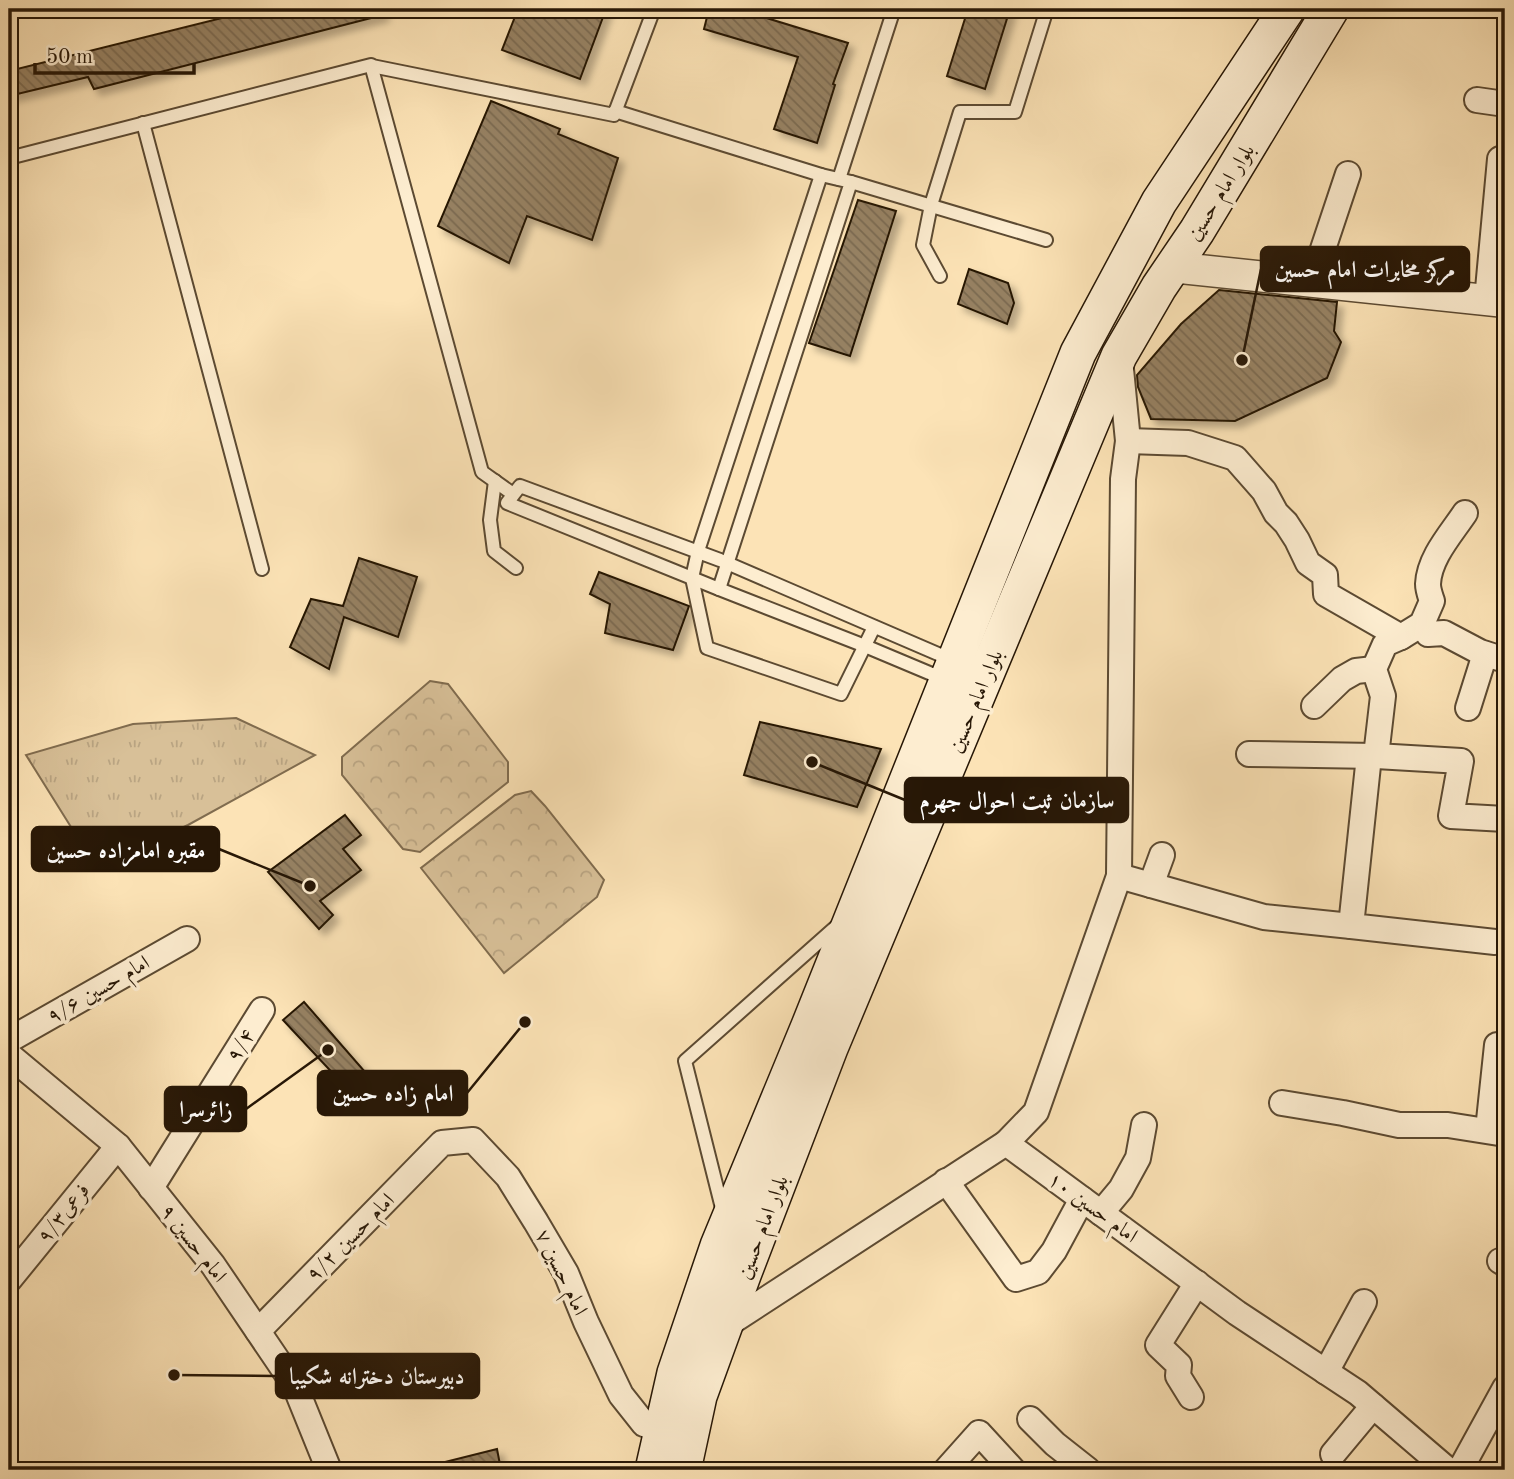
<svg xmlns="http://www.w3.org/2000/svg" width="1514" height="1479" font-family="'Old Standard TT',Amiri,serif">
<defs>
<pattern id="grass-tufts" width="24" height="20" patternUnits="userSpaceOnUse" patternTransform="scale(1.75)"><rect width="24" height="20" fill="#d8c098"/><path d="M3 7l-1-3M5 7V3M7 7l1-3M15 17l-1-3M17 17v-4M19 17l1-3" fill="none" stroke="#b9a482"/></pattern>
<pattern id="park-crowns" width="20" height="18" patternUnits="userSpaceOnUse" patternTransform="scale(1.75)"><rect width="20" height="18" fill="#d8c098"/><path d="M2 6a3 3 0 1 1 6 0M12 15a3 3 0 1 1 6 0" fill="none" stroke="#b9a482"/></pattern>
<pattern id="building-back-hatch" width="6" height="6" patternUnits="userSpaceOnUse" patternTransform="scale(1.75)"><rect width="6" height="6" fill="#968162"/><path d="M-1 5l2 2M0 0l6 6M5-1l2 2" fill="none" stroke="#7a694f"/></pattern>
<filter id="shadow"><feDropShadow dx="6" dy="6" stdDeviation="3.5" flood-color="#0004"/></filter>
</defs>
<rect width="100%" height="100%" fill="#fce3b6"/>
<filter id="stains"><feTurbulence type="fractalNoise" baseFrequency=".00286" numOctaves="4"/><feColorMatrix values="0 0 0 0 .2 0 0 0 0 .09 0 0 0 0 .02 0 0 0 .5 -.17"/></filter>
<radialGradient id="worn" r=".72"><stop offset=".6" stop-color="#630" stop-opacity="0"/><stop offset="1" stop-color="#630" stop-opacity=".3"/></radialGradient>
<path fill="url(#grass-tufts)" stroke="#806c4f" stroke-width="2" d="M236,718L315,755L188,825L96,867L26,755L133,724Z"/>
<g fill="url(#park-crowns)" stroke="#806c4f" stroke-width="2">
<path d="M430,681L448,684L508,762V782L420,852L403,849L342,775V757Z"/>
<path d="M531,791L545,806L604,880L597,897L504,973L421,868L515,795Z"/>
</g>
<g fill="url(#building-back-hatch)" stroke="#271706" stroke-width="2" filter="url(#shadow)">
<path d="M258,9H382L383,15L94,89L88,77L9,96V71Z"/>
<path d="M518,9H606L580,79L502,50Z"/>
<path d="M709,9H737L848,43L833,84L835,85L817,143L774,129L798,57L704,29Z"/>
<path d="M968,9H1010L985,89L947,76Z"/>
<path d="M491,101L560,129L558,134L618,158L592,240L527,216L509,263L438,226Z"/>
<path d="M858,200L896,211L850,356L809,343Z"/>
<path d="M969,269L1008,283L1014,303L1007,324L958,304Z"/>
<path d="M1219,290L1337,302L1334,331L1341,342L1327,378L1235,421L1151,419L1138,387L1137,375L1181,324Z"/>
<path d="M359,558L417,577L398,637L344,617L329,669L290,647L311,599L343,606Z"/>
<path d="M599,572L689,606L673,650L605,633L610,604L590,594Z"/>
<path d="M760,722L881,749L857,807L744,775Z"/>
<path d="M345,815L361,835L343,849L361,870L320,901L333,915L319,929L268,872Z"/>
<path d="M304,1002L372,1080L355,1097L283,1020Z"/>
<path d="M497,1449L501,1470H438L437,1464Z"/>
</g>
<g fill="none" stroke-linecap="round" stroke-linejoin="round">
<g stroke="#5c4a32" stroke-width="16">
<g id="service">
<path d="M372,66L614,115L654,9"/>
<path d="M615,111L821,175"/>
<path d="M143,123L262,569"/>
<path d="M9,158L371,65L482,472L513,494"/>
<path d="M839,179L894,9"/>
<path d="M851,182L1046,240"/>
<path d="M940,276L923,245L931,205L960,112H1015L1047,9"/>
<path d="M495,481L490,520L494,551L516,568"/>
<path d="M719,589L851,182L821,175L698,551L692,578L707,648L841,694L874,627"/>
<path d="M946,680L865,646L719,589L507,503L520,486L720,560L952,660"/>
<path d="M723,1212L685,1061L838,925"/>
</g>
</g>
<g stroke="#5c4a32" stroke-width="28">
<g id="minor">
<path d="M1477,100L1505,104"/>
<path d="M1312,282L1348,174"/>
<path d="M1487,300L1500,159"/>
<path d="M1128,441L1188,443L1235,458L1264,491L1276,513L1286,523L1297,540L1308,563L1325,575L1326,594L1401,637L1422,624L1432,601C1430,595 1428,590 1428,584C1429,558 1451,534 1465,513"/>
<path d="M1422,624L1428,634L1444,633L1480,652L1505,660"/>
<path d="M1401,637L1385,644L1374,669L1383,696L1376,756L1461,761L1451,816L1505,819"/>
<path d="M1314,706L1342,679L1356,671L1374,669"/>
<path d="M1468,708L1485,654"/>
<path d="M1249,754L1376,756"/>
<path d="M1369,756L1351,926L1495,942"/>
<path d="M1119,876L1264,917L1351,926"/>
<path d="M1151,885L1162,855"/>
<path d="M9,1040L187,939"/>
<path d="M9,1055L118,1146L213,1265L295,1386L329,1470"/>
<path d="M1282,1103L1343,1113L1399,1125H1448L1505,1134"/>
<path d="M1488,1130L1497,1045"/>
<path d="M1006,1143L1036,1112L1119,876L1123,479L1128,441L1120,359"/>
<path d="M946,1181L1016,1279L1038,1272L1054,1251L1082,1199"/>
<path d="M151,1188L262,1010"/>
<path d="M1101,1213L1121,1189L1138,1158L1144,1125"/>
<path d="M1500,1261L1505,1264"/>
<path d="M9,1280L118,1146"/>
<path d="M725,1326L1006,1143L1237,1313L1358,1393L1448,1470"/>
<path d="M258,1331L442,1143L473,1140L508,1177L536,1222L566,1273L586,1322L621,1395L644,1424L662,1430"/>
<path d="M1326,1372L1364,1302"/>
<path d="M1191,1397L1178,1376L1179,1365L1158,1345L1197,1283"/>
<path d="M1030,1419L1055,1444L1088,1470"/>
<path d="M1333,1454L1373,1406"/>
<path d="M946,1470L979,1433L1013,1470"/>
<path d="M1460,1470L1505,1388"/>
</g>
</g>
<g stroke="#5c4a32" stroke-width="33">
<path id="tertiary" d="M1171,267L1505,302"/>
</g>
<g stroke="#271706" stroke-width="38">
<g id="secondary">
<path d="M653,1470L675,1373L718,1246L809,1026L1078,353L1159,202L1287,9"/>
<path d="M683,1470L699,1396L743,1275L830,1048L1119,356L1159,287L1197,231L1331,9"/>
</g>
</g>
<use href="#service" stroke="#fdedd0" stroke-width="12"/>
<use href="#minor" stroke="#fdedd0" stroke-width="24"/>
<use href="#tertiary" stroke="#fdedd0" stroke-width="30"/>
<use href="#secondary" stroke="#fdedd0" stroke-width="35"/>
</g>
<g text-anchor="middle" stroke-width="7" stroke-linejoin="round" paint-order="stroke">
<g font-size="21" fill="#271706" stroke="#fdedd0">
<text transform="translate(1220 192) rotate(-58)" y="7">بلوار امام حسین</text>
<text transform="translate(975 701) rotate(-67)" y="7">بلوار امام حسین</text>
<text transform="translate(98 989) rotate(-30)" y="7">امام حسین ۹/۶</text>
<text transform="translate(240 1045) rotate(-58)" y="7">۹/۴</text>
<text transform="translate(1093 1207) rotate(36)" y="7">امام حسین ۱۰</text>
<text transform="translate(63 1213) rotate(-51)" y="7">فرعی۹/۳</text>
<text transform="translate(762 1227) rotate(-69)" y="7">بلوار امام حسین</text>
<text transform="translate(350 1237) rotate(-45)" y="7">امام حسین ۹/۲</text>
<text transform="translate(194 1243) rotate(52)" y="7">امام حسین ۹</text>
<text transform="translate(562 1272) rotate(64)" y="7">امام حسین ۷</text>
</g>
</g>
<path fill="none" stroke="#271706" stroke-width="2.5" d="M1242 360L1261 269M812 762L905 800M310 886L219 849M525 1022L467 1093M328 1050L246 1109M174 1375L276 1376"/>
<g fill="#271706" stroke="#fdedd0" stroke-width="2.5">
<circle cx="1242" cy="360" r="7"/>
<circle cx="812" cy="762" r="7"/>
<circle cx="310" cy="886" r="7"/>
<circle cx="525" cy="1022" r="7"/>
<circle cx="328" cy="1050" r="7"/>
<circle cx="174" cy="1375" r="7"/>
</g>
<g fill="#271706" stroke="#271706" stroke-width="2.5">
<rect x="1261" y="247" width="208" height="44" rx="7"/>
<rect x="905" y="778" width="223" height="44" rx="7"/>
<rect x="32" y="827" width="187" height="44" rx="7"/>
<rect x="318" y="1071" width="149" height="44" rx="7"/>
<rect x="165" y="1087" width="81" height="44" rx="7"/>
<rect x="276" y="1354" width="203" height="44" rx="7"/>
</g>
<g font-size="23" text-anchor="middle" font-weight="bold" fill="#fff">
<text x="1365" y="277">مرکز مخابرات امام حسین</text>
<text x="1017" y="808">سازمان ثبت احوال جهرم</text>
<text x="126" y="858">مقبره امامزاده حسین</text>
<text x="393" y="1101">امام زاده حسین</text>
<text x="206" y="1117">زائرسرا</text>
<text x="377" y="1384">دبیرستان دخترانه شکیبا</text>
</g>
<rect width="1514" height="1479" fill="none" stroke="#fce3b6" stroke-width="35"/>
<rect x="10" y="10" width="1493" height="1458" fill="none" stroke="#271706" stroke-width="3.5"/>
<rect x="18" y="18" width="1479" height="1444" fill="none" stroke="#271706" stroke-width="2"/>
<path d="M35 63v10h159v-10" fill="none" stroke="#271706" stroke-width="3.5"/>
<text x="46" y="63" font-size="21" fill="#271706" stroke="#fdedd0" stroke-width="5" paint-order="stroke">50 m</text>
<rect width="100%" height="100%" filter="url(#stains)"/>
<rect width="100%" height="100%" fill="url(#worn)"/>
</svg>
